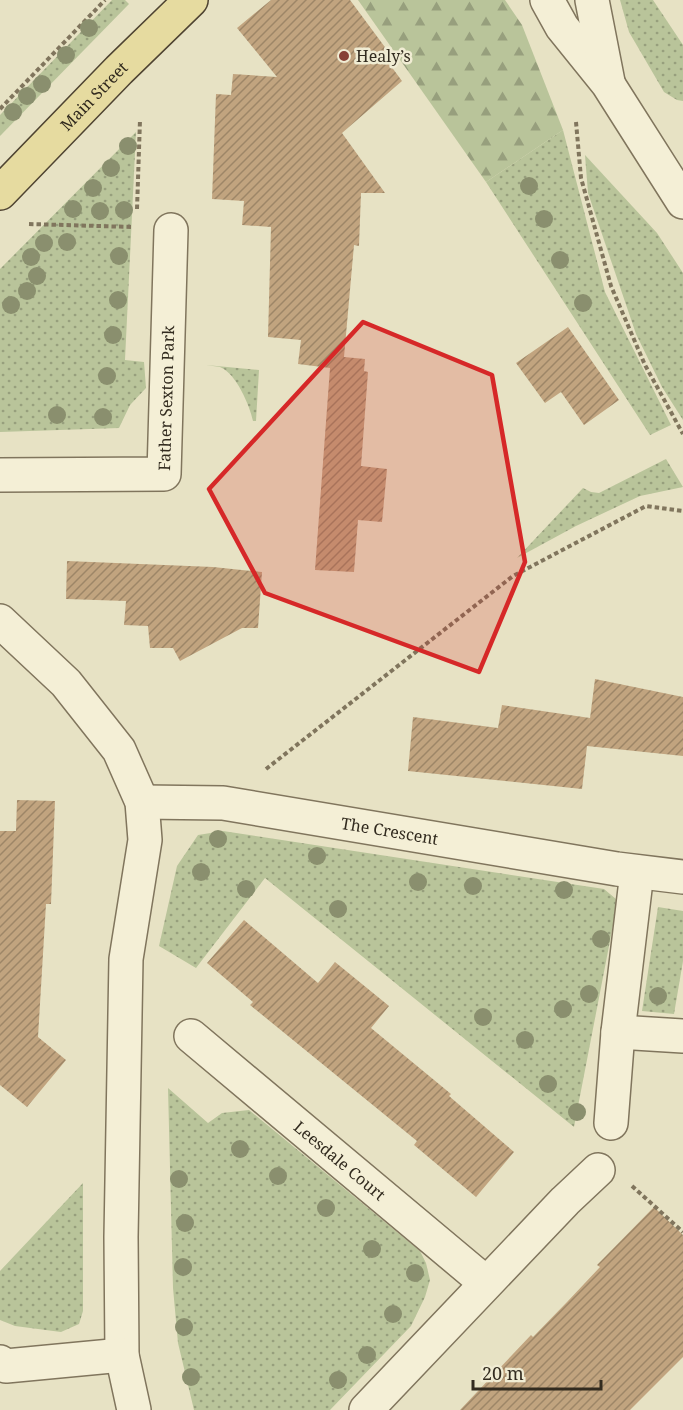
<svg xmlns="http://www.w3.org/2000/svg" width="683" height="1410" font-family="'Noto Serif',serif">
<defs>
<pattern id="grass-dots" width="8" height="8" patternUnits="userSpaceOnUse" patternTransform="scale(1.5)"><rect width="8" height="8" fill="#b9c49a"/><path d="M2 2h.1M6 6h.1" fill="none" stroke="#979f7d" stroke-width="1.8" stroke-linecap="round"/></pattern>
<pattern id="forest-firs" width="22" height="20" patternUnits="userSpaceOnUse" patternTransform="scale(1.5)"><rect width="22" height="20" fill="#b9c49a"/><path d="M5 1l3.5 6h-7zM16 11l3.5 6h-7z" fill="#979f7d"/></pattern>
<pattern id="building-hatch" width="6" height="6" patternUnits="userSpaceOnUse" patternTransform="scale(1.5)"><rect width="6" height="6" fill="#c1a47f"/><path d="M-1 1l2-2M0 6l6-6M5 7l2-2" fill="none" stroke="#9d8667"/></pattern>
</defs>
<rect width="100%" height="100%" fill="#e7e2c4"/>
<g fill="url(#grass-dots)">
<path d="M112,0H125L129,4L0,136V115Z"/>
<path d="M620,0H653L683,45V101L677,100L664,92L629,32Z"/>
<path d="M563,130L605,292L671,425L650,435L486,182Z"/>
<path d="M136,132L125,360L144,362L146,388L130,405L119,428L0,432V269Z"/>
<path d="M585,155L657,233L683,273V420L662,387L636,334L588,193Z"/>
<path d="M206,365L259,370L256,421H253C250,406 236,373 220,367C216,366 210,366 206,365Z"/>
<path d="M666,459L683,487L640,496L576,526L517,558L583,488L591,492L599,493Z"/>
<path d="M223,831L604,889L616,899L615,915L574,1127L265,878L196,968L159,946L177,866L198,835Z"/>
<path d="M658,907L683,911V961L674,1014L642,1011Z"/>
<path d="M168,1088L208,1123L222,1113L249,1110L420,1251L426,1263L430,1280L425,1297L411,1326L330,1410H194L178,1343L173,1288Z"/>
<path d="M83,1183V1311L79,1324L61,1332L15,1326L0,1320V1271Z"/>
</g>
<path fill="url(#forest-firs)" d="M358,0H505L522,25L563,130L486,182Z"/>
<g fill="url(#building-hatch)">
<path d="M271,0H350L393,58L388,62L402,81L342,133L385,193H361L359,246L354,245L344,357L365,359L364,371L368,372L361,466L387,469L382,522L358,520L354,572L315,570L330,368L298,364L301,340L268,337L271,227L242,225L244,201L212,199L216,94L231,95L233,74L277,77L237,28Z"/>
<path d="M568,327L619,400L584,425L561,392L545,403L516,363Z"/>
<path d="M67,561L213,567L262,572L258,628H242L180,661L173,648H150L148,626L124,625L126,601L66,599Z"/>
<path d="M595,679L683,697V756L587,746L582,789L408,771L413,717L498,728L502,705L590,718L587,742Z"/>
<path d="M17,800L55,801L51,904H46L38,1037L66,1060L27,1107L0,1085V831H16Z"/>
<path d="M244,920L318,983L335,962L389,1006L371,1028L451,1094L449,1096L514,1152L476,1197L414,1145L417,1141L250,1005L253,1002L207,963Z"/>
<path d="M654,1207L683,1235V1357L630,1410H460L531,1335L533,1337L568,1301L600,1267L597,1265Z"/>
</g>
<g fill="none" stroke-linecap="round" stroke-linejoin="round">
<g stroke="#80755d" stroke-width="36">
<g id="minor">
<path d="M547,0L562,27L608,84L683,202"/>
<path d="M592,0L608,82"/>
<path id="s1" d="M0,475L164,474L171,230"/>
<path d="M0,621L66,683L119,750L142,802L145,840L126,959L121,1237L122,1355L134,1410"/>
<path id="s2" d="M142,802L223,803L617,869L683,877"/>
<path d="M618,1032L683,1036"/>
<path id="s3" d="M191,1036L486,1283"/>
<path d="M611,1123L618,1032L637,872"/>
<path d="M0,1362L6,1366L122,1355"/>
<path d="M366,1410L565,1201L598,1170"/>
</g>
</g>
<g stroke="#4e4331" stroke-width="36">
<g id="major">
<path id="s4" d="M0,193L119,70L191,0"/>
</g>
</g>
<g stroke="#80755d" stroke-width="4" stroke-dasharray="4.5 3" stroke-linecap="butt">
<path d="M0,109L105,0"/>
<path d="M576,122L581,178L611,286L645,365L683,434"/>
<path d="M137,209L140,120"/>
<path d="M29,224L133,227"/>
<path d="M266,769L513,576L646,506L683,511"/>
<path d="M632,1186L683,1232"/>
</g>
<use href="#minor" stroke="#f4efd6" stroke-width="33"/>
<use href="#major" stroke="#e6dba0" stroke-width="33"/>
</g>
<g fill="#8a8f6e">
<circle cx="89" cy="28" r="9"/>
<circle cx="66" cy="55" r="9"/>
<circle cx="42" cy="84" r="9"/>
<circle cx="27" cy="96" r="9"/>
<circle cx="13" cy="112" r="9"/>
<circle cx="128" cy="146" r="9"/>
<circle cx="111" cy="168" r="9"/>
<circle cx="529" cy="186" r="9"/>
<circle cx="93" cy="188" r="9"/>
<circle cx="73" cy="209" r="9"/>
<circle cx="124" cy="210" r="9"/>
<circle cx="100" cy="211" r="9"/>
<circle cx="544" cy="219" r="9"/>
<circle cx="67" cy="242" r="9"/>
<circle cx="44" cy="243" r="9"/>
<circle cx="119" cy="256" r="9"/>
<circle cx="31" cy="257" r="9"/>
<circle cx="560" cy="260" r="9"/>
<circle cx="37" cy="276" r="9"/>
<circle cx="27" cy="291" r="9"/>
<circle cx="118" cy="300" r="9"/>
<circle cx="583" cy="303" r="9"/>
<circle cx="11" cy="305" r="9"/>
<circle cx="113" cy="335" r="9"/>
<circle cx="107" cy="376" r="9"/>
<circle cx="57" cy="415" r="9"/>
<circle cx="103" cy="417" r="9"/>
<circle cx="218" cy="839" r="9"/>
<circle cx="317" cy="856" r="9"/>
<circle cx="201" cy="872" r="9"/>
<circle cx="418" cy="882" r="9"/>
<circle cx="473" cy="886" r="9"/>
<circle cx="246" cy="889" r="9"/>
<circle cx="564" cy="890" r="9"/>
<circle cx="338" cy="909" r="9"/>
<circle cx="601" cy="939" r="9"/>
<circle cx="589" cy="994" r="9"/>
<circle cx="658" cy="996" r="9"/>
<circle cx="563" cy="1009" r="9"/>
<circle cx="483" cy="1017" r="9"/>
<circle cx="525" cy="1040" r="9"/>
<circle cx="548" cy="1084" r="9"/>
<circle cx="577" cy="1112" r="9"/>
<circle cx="240" cy="1149" r="9"/>
<circle cx="278" cy="1176" r="9"/>
<circle cx="179" cy="1179" r="9"/>
<circle cx="326" cy="1208" r="9"/>
<circle cx="185" cy="1223" r="9"/>
<circle cx="372" cy="1249" r="9"/>
<circle cx="183" cy="1267" r="9"/>
<circle cx="415" cy="1273" r="9"/>
<circle cx="393" cy="1314" r="9"/>
<circle cx="184" cy="1327" r="9"/>
<circle cx="367" cy="1355" r="9"/>
<circle cx="191" cy="1377" r="9"/>
<circle cx="338" cy="1380" r="9"/>
</g>
<path fill="#d62828" fill-opacity="0.2" stroke="#d62828" stroke-width="4.5" stroke-linejoin="round" d="M363,322L492,375L525,562L479,672L265,593L209,489Z"/>
<circle fill="#874135" stroke="#f0ecd3" stroke-width="2" cx="344" cy="56" r="6"/>
<g text-anchor="middle" stroke-width="5" stroke-linejoin="round" paint-order="stroke">
<g font-size="16" fill="#322b1f" stroke="#f0ecd3" text-anchor="start">
<text x="356" y="62">Healy’s</text>
</g>
<g font-size="16" fill="#322b1f" stroke="#f0ecd3">
<text dy="6" stroke="none"><textPath href="#s4" startOffset="135">Main Street</textPath></text>
<text dy="6" stroke="none"><textPath href="#s1" startOffset="240">Father Sexton Park</textPath></text>
<text dy="6" stroke="none"><textPath href="#s2" startOffset="250">The Crescent</textPath></text>
<text dy="6" stroke="none"><textPath href="#s3" startOffset="194">Leesdale Court</textPath></text>
</g>
</g>
<path d="M473 1380v9h128v-9" fill="none" stroke="#322b1f" stroke-width="3"/>
<text x="482" y="1380" font-size="18" fill="#322b1f" stroke="#f0ecd3" stroke-width="4.5" paint-order="stroke">20 m</text>
</svg>
